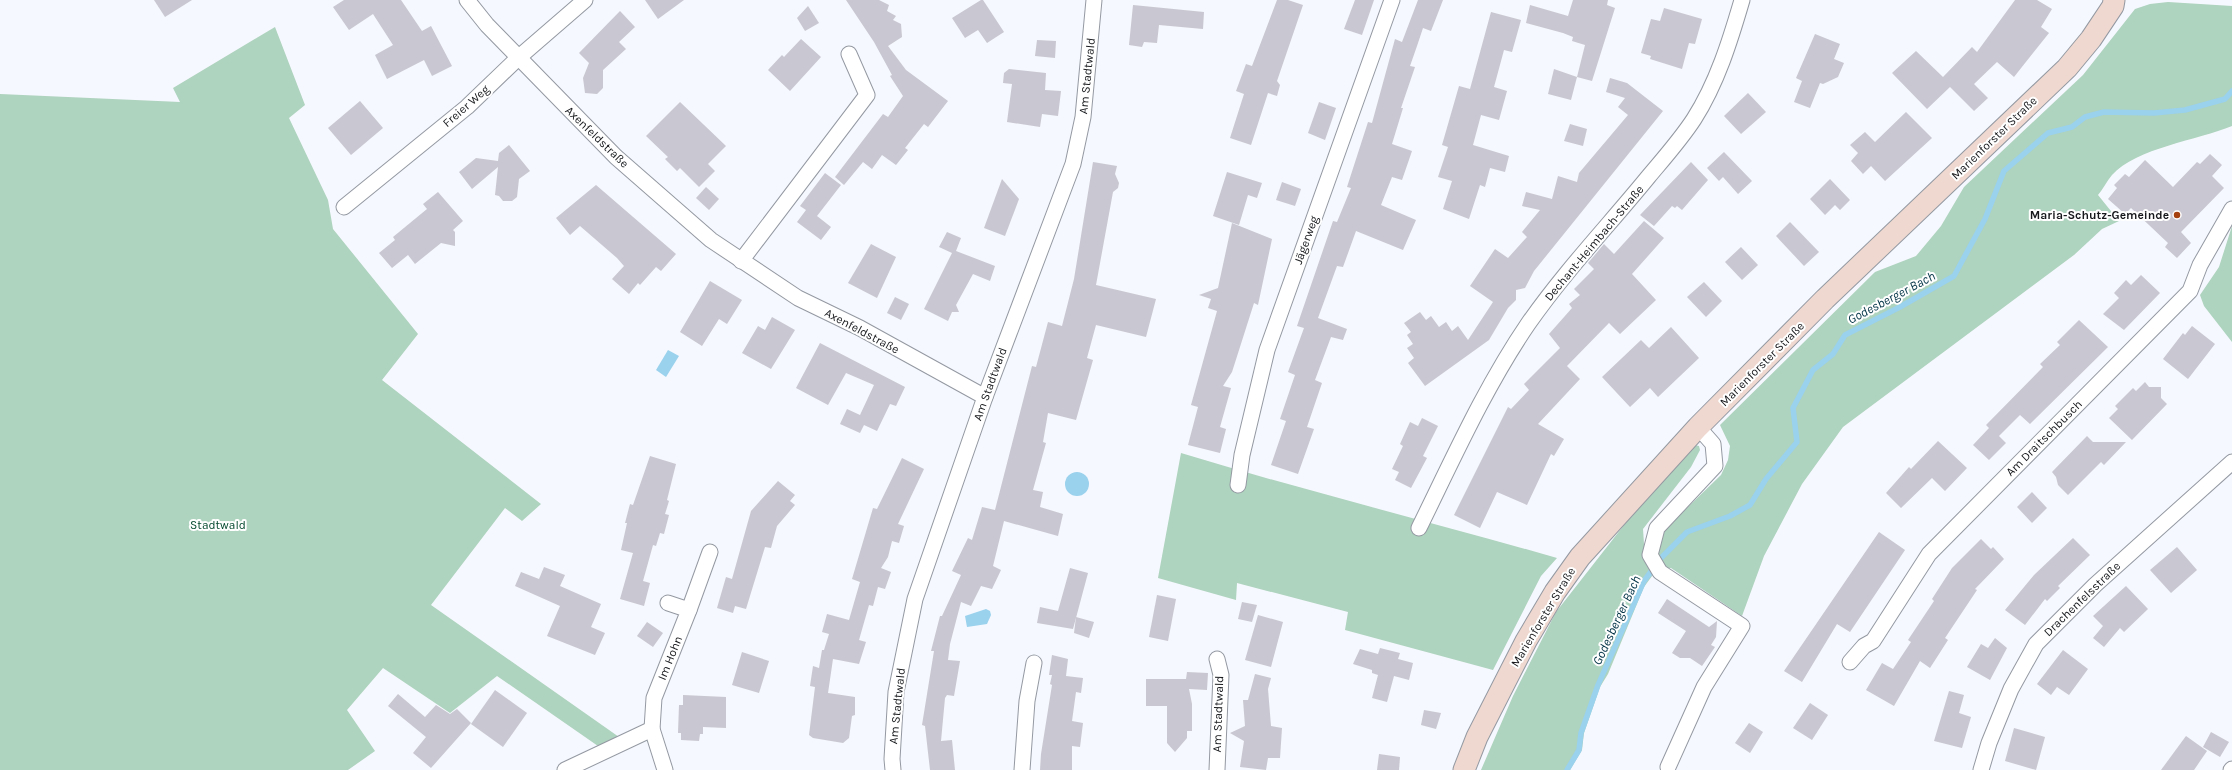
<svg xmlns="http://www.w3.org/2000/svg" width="2232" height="770" font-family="Karla,sans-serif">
<rect width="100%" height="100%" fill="#f5f8fe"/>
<g fill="#aed3be">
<path d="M2168,2L2232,6V126C2198,140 2136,148 2112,175C2107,181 2103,189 2098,195L2119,221L2102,229L2074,255L1843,427L1802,484L1764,556L1742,616L1671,568H1666L1655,555L1661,533L1721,475L1728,460L1730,446L1720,425L1875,272L1916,256L1941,226L1964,187L2083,75L2135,9L2150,4Z"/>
<path d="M275,27L305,105L289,118L328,200L333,229L418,334L382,380L541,504L522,521L505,508L431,605L619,737L598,746L497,676L450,713L383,668L347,710L375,751L348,770H0V94L180,102L173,88Z"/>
<path d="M2232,226V342L2204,306L2200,295L2219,267Z"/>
<path d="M1695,445L1699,446L1700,450L1691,467L1643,529L1645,559L1655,572L1644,587L1608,674L1600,687L1584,733L1582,750L1570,770H1481L1513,696L1556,612L1628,520Z"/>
<path d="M1181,453C1305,491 1432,522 1557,558L1541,576L1493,670L1345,630L1348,612L1237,583L1236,600L1158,578Z"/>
</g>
<g fill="#9ad1ed">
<path d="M668,350L679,356L666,377L656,370Z"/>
<circle cx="1077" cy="484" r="12"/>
<path d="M986,609L990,611L991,615L987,624L967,627L965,616Z"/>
</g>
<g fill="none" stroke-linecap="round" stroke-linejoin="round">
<path stroke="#9ad1ed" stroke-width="5.5" d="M1567,770L1579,750L1581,733L1598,685L1644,581L1661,558L1687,532L1730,516L1750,505L1766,479L1797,442L1793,408L1813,370L1833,354L1845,335L1900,307L1954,276L1985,219L2004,171L2048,133L2072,127L2085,117L2104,112L2154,113L2185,110L2225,99L2232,91"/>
</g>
<g fill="#c9c7d1">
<path d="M154,0H192L165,17Z"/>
<path d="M344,0H401L422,31L431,26L452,66L432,76L424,60L387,79L375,55L393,45L373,14L349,30L333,7Z"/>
<path d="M645,0H684L658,19Z"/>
<path d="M846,0H879L889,5L887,11L896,16L893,20L901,24L902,37L888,46L906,70L948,101L928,127L924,124L905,148L908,150L896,165L882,155L872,169L863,162L844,185L835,177L883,114L888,117L903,96L890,76L892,75L874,42Z"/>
<path d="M981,0H983L1004,32L987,43L978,30L965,38L952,18Z"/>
<path d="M1277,0H1288L1303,5L1277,81L1280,85L1277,96L1268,93L1251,145L1230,138L1244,94L1236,91L1246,64L1252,66Z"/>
<path d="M1355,0H1374L1362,35L1344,29Z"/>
<path d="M1418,0H1443L1431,31L1423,28L1417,46L1410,66L1415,67L1401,108H1403L1392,144L1412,151L1402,180L1392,177L1381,205L1416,220L1403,250L1356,231L1343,267L1337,266L1318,318L1347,329L1343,340L1331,337L1315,380L1322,383L1307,427L1314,429L1298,474L1271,465L1286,421L1280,419L1295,375L1288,372L1304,328L1297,326L1333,221L1337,222L1351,188L1347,187L1368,122L1372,123L1395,39L1402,42Z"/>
<path d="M1573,0H1608L1607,5L1615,8L1592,81L1577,77L1585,45L1572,41L1573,37L1563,33L1526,23L1530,5L1568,16Z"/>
<path d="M2015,0H2037L2052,9L2041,27L2049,33L2014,77L1997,62L1974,84L1988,98L1974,111L1950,87L1927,109L1892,73L1916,51L1943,77L1972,47L1977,52Z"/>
<path d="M1133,5L1204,12L1203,29L1159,25L1157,43L1144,42L1142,47L1129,45Z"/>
<path d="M808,6L819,23L805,31L797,18Z"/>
<path d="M1664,8L1702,19L1695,44L1689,43L1682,69L1650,59L1651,56L1641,53L1651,19L1660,21Z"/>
<path d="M620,11L635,27L619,42L626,49L603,70V88L597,94L585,93L583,78L589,63L579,53Z"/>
<path d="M1491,12L1521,20L1512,52L1504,50L1494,87L1507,91L1499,120L1481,115L1473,145L1509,156L1505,172L1490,168L1485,187L1480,185L1469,219L1443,209L1452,181L1438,177L1448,147L1442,145L1459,86L1470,89Z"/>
<path d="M1815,34L1840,44L1834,59L1844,63L1838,77L1823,84L1820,83L1810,108L1794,102L1802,81L1796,78Z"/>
<path d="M801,39L821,57L790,91L768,70L782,55L784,57Z"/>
<path d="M1037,40L1056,41L1055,58L1035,56Z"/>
<path d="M1009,69L1046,73L1045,90L1061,91L1058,116L1042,114L1040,127L1007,122L1012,84L1003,83L1004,73Z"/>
<path d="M1554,69L1577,77L1571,100L1548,94Z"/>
<path d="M1610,78L1627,83L1663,111L1534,271L1525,288L1516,290V300L1508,308L1489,340L1425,386L1408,363L1414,358L1407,348L1413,344L1407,335L1411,332L1404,323L1420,312L1426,320L1431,316L1439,327L1446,322L1452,331L1458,326L1468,340L1493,302L1470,286L1495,249L1508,258L1527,237L1522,232L1540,210L1522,206L1526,192L1552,199L1558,176L1577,182L1579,173L1628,115L1618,107L1625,98L1606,92Z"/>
<path d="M1748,93L1766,112L1741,134L1724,116Z"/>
<path d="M360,101L383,128L351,155L328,128Z"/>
<path d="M680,102L726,146L708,164L715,171L699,187L680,168L677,171L665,159L668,157L646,136Z"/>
<path d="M1319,102L1336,108L1325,140L1308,133Z"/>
<path d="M1906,112L1932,138L1885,181L1871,166L1863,174L1851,161L1858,153L1850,145L1865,132L1875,142Z"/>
<path d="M1570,124L1587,129L1583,146L1564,141Z"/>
<path d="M509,145L530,171L519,179L517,197L512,201H503L499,196L495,195L498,167L472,189L459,172L476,158L498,161L499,153Z"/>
<path d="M1724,152L1752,181L1738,194L1723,177L1719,181L1707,168Z"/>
<path d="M2210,154L2222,165L2212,176L2224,188L2181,232L2191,243L2177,258L2165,247L2168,243L2131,208L2125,214L2108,199L2117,188L2114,185L2125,174L2129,177L2145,160L2173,187L2197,162L2200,164Z"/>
<path d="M1093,162L1117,166L1115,174L1119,183L1118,188L1113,192L1096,285L1156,299L1146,337L1096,325L1087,358L1093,360L1076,420L1048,413L1043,442L1046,443L1033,490L1043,492L1040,507L1063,514L1058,536L1004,521L993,566L1001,570L992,589L981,586L971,606L961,602L950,644L948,660L960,661L954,696L947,695L945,698L941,741L952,740L955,770H930L925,726L922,725L934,651H931L940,616H942L961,575L952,571L968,538L972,540L982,507L995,510L1032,366L1036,367L1048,322L1062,326L1074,279Z"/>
<path d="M1691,162L1708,180L1682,210L1677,206L1675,208L1672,206L1654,226L1640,215Z"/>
<path d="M1227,172L1262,183L1257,198L1248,195L1239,225L1213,216Z"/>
<path d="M825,173L841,185L817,216L831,227L821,240L797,222L806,210L800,206Z"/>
<path d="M1002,179L1019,199L1005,236L984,228Z"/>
<path d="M1830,179L1850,200L1840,210L1835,205L1825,215L1810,199Z"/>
<path d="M1282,182L1301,189L1295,206L1276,200Z"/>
<path d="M596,185L676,254L661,271L656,267L640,285L638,283L629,294L612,279L624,266L617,258L580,226L570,235L556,218Z"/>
<path d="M706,187L719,199L709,210L696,198Z"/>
<path d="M438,192L463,221L453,230L455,232V246L441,243L415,264L408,255L392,268L379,253L395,240L393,237L427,209L423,204Z"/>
<path d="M1644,221L1664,238L1632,274L1656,300L1620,334L1609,323L1567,366L1580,379L1538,424L1564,439L1554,456L1551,454L1527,505L1497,492L1480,528L1454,515L1508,407L1511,409L1529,390L1524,384L1560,348L1549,334L1572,308L1569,304L1580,295L1574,289L1594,269L1588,263L1604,244L1614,254Z"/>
<path d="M1790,222L1819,252L1804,266L1776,236Z"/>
<path d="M1232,223L1272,239L1258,305L1254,303L1232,372L1223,386L1231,388L1220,427L1226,429L1220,453L1188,445L1198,407L1191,405L1217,311L1208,308L1211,299L1199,295L1218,288Z"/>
<path d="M947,232L961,238L956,251L995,266L990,281L973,274L956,305L959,312H952L948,321L924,309L952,253L939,247Z"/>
<path d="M871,244L896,257L877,298L848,283Z"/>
<path d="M1741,247L1758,265L1742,280L1725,262Z"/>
<path d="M2141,275L2160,293L2124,330L2103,314L2119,298L2114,293L2126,280L2131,285Z"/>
<path d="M710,281L742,300L727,324L719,319L702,346L680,332Z"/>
<path d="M1704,282L1722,301L1706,317L1687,297Z"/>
<path d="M895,297L909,304L901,320L887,313Z"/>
<path d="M772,317L795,330L771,369L742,353L758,326L765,330Z"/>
<path d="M2079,320L2108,347L2030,424L2020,415L1999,436L2006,443L1989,460L1973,445L1989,428L1986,425L2043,367L2040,364L2060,345L2057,342Z"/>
<path d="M2192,326L2215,344L2188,379L2163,359L2183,333L2185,335Z"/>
<path d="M1671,327L1699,358L1658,397L1650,388L1630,407L1602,377L1641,340L1649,348Z"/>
<path d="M820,343L905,387L896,406L890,404L877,431L864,425L860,433L840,424L847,409L860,415L874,385L846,373L828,405L796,388Z"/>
<path d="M2145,382L2149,387H2161V398L2167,404L2132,440L2109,418L2118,409L2115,406L2133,388L2136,391Z"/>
<path d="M1422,418L1438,426L1423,456L1427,458L1411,488L1395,480L1399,472L1392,469L1403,446L1400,444L1410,422L1418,426Z"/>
<path d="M2087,436L2093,442H2126L2104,465L2101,462L2068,495L2058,485L2056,477L2052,472Z"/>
<path d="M1938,441L1967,468L1945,491L1932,478L1901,508L1886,493L1909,467L1911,469Z"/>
<path d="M650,456L676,464L667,500L669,501L665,514L669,515L664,534L660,533L656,546L653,545L643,581L650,583L644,606L620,599L633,553L621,550L627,523H625L630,504L633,505Z"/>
<path d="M902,458L924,469L898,524L904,526L899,543L892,541L888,557L881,568L891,572L885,589L878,587L873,606L869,605L859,640L866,642L859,664L833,659L828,693L855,697V715L852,716L849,738L843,743L813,738L809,735L815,687L810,686L813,666L819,668L822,650H824L829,634L822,632L827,614L849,620L860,582L852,579L873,508L877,509Z"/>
<path d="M778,481L795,495L790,501L795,505L777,526L771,548L765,547L746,609L735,606L733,613L717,608L726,577L732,579L751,511Z"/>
<path d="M2032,492L2047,508L2032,523L2017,507Z"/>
<path d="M1879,532L1905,550L1850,632L1837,624L1802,682L1784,671Z"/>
<path d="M2073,538L2090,555L2058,586L2060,588L2047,601L2045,599L2025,625L2005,610L2034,575Z"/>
<path d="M1981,539L1991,549L1993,547L2004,559L1975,589L1977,590L1945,638L1948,640L1930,668L1920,661L1894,706L1866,690L1882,663L1893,669L1911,642L1908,640L1934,601L1932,599L1952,568Z"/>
<path d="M2177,547L2197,570L2171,593L2150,570Z"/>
<path d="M544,567L565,575L560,586L601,604L591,627L605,633L595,655L547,636L560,606L515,586L521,572L539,579Z"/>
<path d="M1070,568L1088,573L1073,629L1037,623L1040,607L1058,611Z"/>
<path d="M2126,586L2148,609L2124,632L2120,628L2104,647L2093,638L2103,626L2093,616Z"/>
<path d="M1157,595L1176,599L1168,641L1149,637Z"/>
<path d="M1667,599L1709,627L1717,621L1716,637L1711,645L1715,647L1702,666L1690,658H1680L1672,653L1686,631L1658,613Z"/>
<path d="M1242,602L1257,605L1252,622L1238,619Z"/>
<path d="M1258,615L1283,622L1271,667L1245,660Z"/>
<path d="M1076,617L1094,622L1089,638L1074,633Z"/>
<path d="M647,622L663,633L653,647L637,636Z"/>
<path d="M1995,638L2007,648L1990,680L1967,667L1981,644L1988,648Z"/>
<path d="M1380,648L1400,653L1398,659L1413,663L1409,680L1394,676L1387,702L1372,698L1378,675L1372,673V670L1353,664L1360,649L1378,654Z"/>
<path d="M2063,650L2088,669L2069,695L2057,687L2051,695L2037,684Z"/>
<path d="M742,652L769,661L759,693L732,685Z"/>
<path d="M1052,655L1068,659L1066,676L1083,678L1081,693L1076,692L1072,721L1083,723L1080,747L1072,746V770H1040L1041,754L1052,685L1050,684L1052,675H1049Z"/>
<path d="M1187,672L1208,673L1207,690L1189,689L1192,704V731H1187V738L1175,752L1167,743V706H1146V679H1186Z"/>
<path d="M1255,674L1271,678L1268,689L1271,726L1282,728L1280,758H1268L1266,770L1240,767L1244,741L1230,733L1245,726L1243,700H1248Z"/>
<path d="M495,690L527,713L503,747L471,724Z"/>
<path d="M1949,691L1964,695L1959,713L1971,717L1962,748L1934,741Z"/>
<path d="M398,694L425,717L436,705L450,714L457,709L471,723L431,768L413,753L426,737L388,706Z"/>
<path d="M683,695L726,697V728L703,727V734H700L699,741L681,740V733H678L679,705H683Z"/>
<path d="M1810,703L1828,715L1812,740L1793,728Z"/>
<path d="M1424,710L1441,713L1436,729L1421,725Z"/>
<path d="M1749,723L1763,732L1750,753L1735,743Z"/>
<path d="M2014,728L2045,737L2036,770L2005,761Z"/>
<path d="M2211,732L2229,742L2220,757L2203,747Z"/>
<path d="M2186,736L2207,751L2194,770H2161Z"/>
<path d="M1379,754L1400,757L1399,770H1377Z"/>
</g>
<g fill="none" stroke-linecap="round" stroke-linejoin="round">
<g stroke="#9499a2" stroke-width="17">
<g id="street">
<path d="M467,0L487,25L616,157L711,240L798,298L860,328L985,397"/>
<path d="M344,207L467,107L518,58L585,0"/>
<path d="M741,261L867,95L849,54"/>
<path d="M1238,485L1242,455L1267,350L1392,0"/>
<path d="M1419,528C1453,459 1485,387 1528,324C1565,271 1609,225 1649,176C1665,157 1681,139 1694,119C1717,83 1730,41 1742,0"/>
<path d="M689,610L710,552"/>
<path d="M1850,662L1864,646L1873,641L1929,554L2190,291L2200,265L2232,209"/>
<path d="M1668,767L1704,687L1742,626L1660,572L1650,555L1657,528L1715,466L1713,444L1698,427"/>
<path d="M565,770L652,729"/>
<path d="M665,770L652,729L654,698L689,610L668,603"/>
<path d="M893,770L892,759L896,692L915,599L985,397L1073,164L1083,117L1094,0"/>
<path d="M1022,770L1027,701L1034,663"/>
<path d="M1217,770L1221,675L1217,659"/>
<path d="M1981,770L1989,743L2011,689L2036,644L2095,585L2232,462"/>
<path d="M2231,770L2232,769"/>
</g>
</g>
<g stroke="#9499a2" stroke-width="23">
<path id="secondary" d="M1464,770L1477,737L1526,641L1555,592L1580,557L1698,427L1825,299L2067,68L2091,39L2113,6L2114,0"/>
</g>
<use href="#street" stroke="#fff" stroke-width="15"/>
<use href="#secondary" stroke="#efd8cf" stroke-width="21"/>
</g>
<circle fill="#a5410e" stroke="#fff" stroke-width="1.5" cx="2177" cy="215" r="4"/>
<g text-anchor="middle" stroke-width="4" stroke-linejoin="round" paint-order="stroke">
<g font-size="12" fill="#16181b" stroke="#fff">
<text transform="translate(1087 76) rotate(-84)" y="4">Am Stadtwald</text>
<text transform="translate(466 106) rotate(-41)" y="4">Freier Weg</text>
<text transform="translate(597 137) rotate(44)" y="4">Axenfeldstraße</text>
<text transform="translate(1994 138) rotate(-44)" y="4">Marienforster Straße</text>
<text transform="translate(1306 240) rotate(-70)" y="4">Jägerweg</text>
<text transform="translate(1594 243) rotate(-50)" y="4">Dechant-Heimbach-Straße</text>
<text transform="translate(862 331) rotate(28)" y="4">Axenfeldstraße</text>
<text transform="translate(1762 364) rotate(-45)" y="4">Marienforster Straße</text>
<text transform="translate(990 384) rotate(-70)" y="4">Am Stadtwald</text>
<text transform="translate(2044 438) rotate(-45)" y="4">Am Draitschbusch</text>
<text transform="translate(2082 599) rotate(-44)" y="4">Drachenfelsstraße</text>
<text transform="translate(1543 617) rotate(-59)" y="4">Marienforster Straße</text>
<text transform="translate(670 658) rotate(-68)" y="4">Im Hohn</text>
<text transform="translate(897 706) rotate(-84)" y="4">Am Stadtwald</text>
<text transform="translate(1218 714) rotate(-88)" y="4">Am Stadtwald</text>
</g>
<g font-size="12" font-weight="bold" fill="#16181b" stroke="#fff" text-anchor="end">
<text x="2169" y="219">Maria-Schutz-Gemeinde</text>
</g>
<g font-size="12" fill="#03482e" stroke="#fff">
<text x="218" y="529">Stadtwald</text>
</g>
<g font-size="13" font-style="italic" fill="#013245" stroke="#fff">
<text transform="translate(1891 297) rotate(-28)" y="5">Godesberger Bach</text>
<text transform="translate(1616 620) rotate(-65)" y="5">Godesberger Bach</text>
</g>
</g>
</svg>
